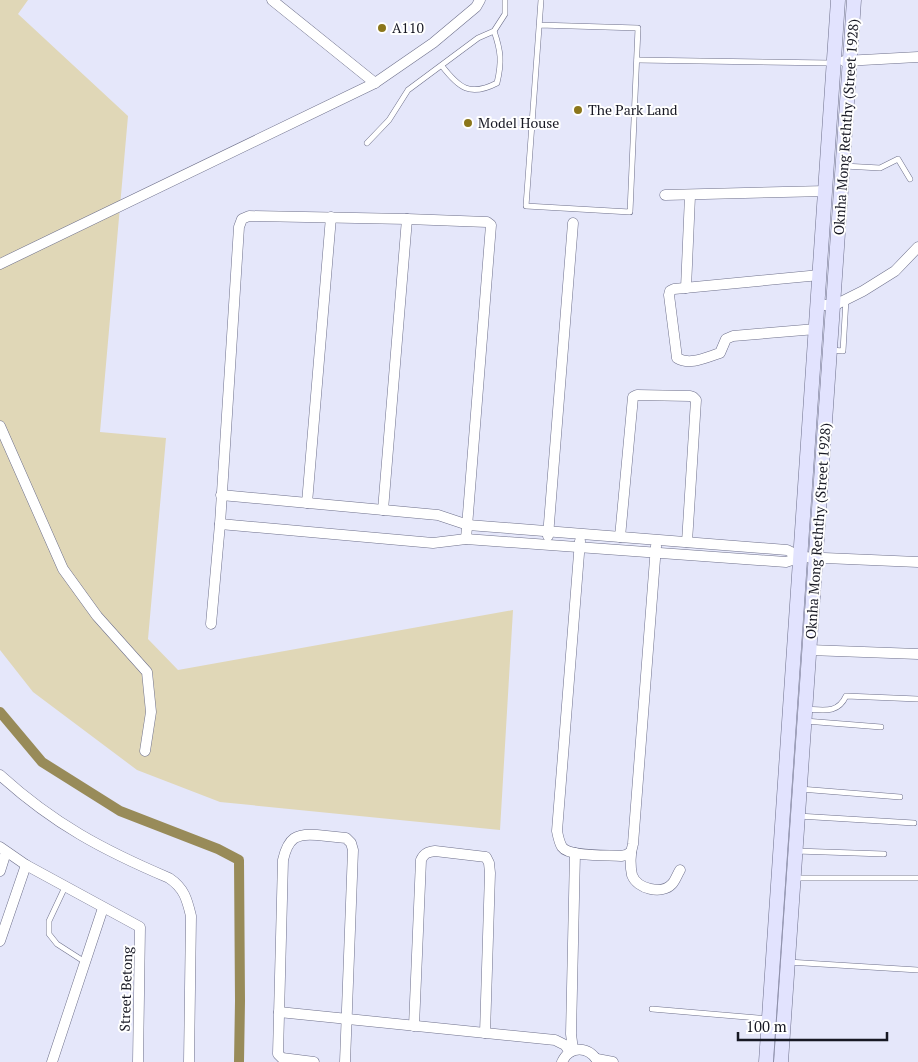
<svg xmlns="http://www.w3.org/2000/svg" width="918" height="1062" font-family="'PT Serif',serif">
<rect width="100%" height="100%" fill="#e5e7fa"/>
<path fill="#e0d7b7" d="M0,0H28L18,14L128,116L100,432L166,438L148,639L178,670L513,610L500,830L220,802L137,770L33,692L0,650Z"/>
<g fill="none" stroke-linecap="round" stroke-linejoin="round">
<path stroke="#988b59" stroke-width="10" d="M0,712L42,762L120,811L218,849L239,860L240,1001L239,1062"/>
<g stroke="#6e708b" stroke-width="6">
<g id="service">
<path d="M539,25L638,28L630,212L526,206L541,0"/>
<path d="M637,60L831,63"/>
<path d="M442,66C459,88 470,97 497,83C502,62 501,51 494,31"/>
<path d="M367,143L389,120L408,90L478,38L494,31L505,14V0"/>
<path d="M844,166L880,168L898,159L910,179"/>
<path d="M831,350L843,351L846,299"/>
<path d="M806,709C823,710 838,714 846,696L918,699"/>
<path d="M805,721L881,727"/>
<path d="M800,789L900,797"/>
<path d="M798,816L914,823"/>
<path d="M796,851L884,854"/>
<path d="M794,878H918"/>
<path d="M65,887L49,921V934L57,944L85,962"/>
<path d="M788,962L918,970"/>
<path d="M652,1009L769,1019"/>
</g>
</g>
<g stroke="#6e708b" stroke-width="11">
<g id="minor">
<path d="M272,0L375,83"/>
<path d="M844,61L918,57"/>
<path d="M665,195L826,191"/>
<path d="M0,264L375,83L433,43L476,7L480,0"/>
<path d="M686,288L690,196"/>
<path d="M818,304L833,306L863,291L895,271L918,247"/>
<path d="M816,329L733,336L726,339L720,353C707,357 690,366 677,358L669,295L670,291L674,289L820,275"/>
<path d="M0,426L63,569L97,616L147,672L151,712L145,751"/>
<path d="M221,495L438,515L468,525L787,550L801,557"/>
<path d="M307,503L331,217"/>
<path d="M383,510L407,219"/>
<path d="M220,524L433,543L466,539L786,562L801,557L918,562"/>
<path d="M548,536L573,223"/>
<path d="M620,537L633,397L637,395L690,396L693,397L696,400L687,542"/>
<path d="M580,541L557,831C558,836 559,842 562,847C569,857 608,855 621,856L626,855L631,852"/>
<path d="M656,546L633,844C630,853 630,866 632,875C637,889 662,895 672,884C675,881 677,875 680,870"/>
<path d="M211,624L220,524L239,227L242,219L249,216L407,219L487,222L491,225L466,539"/>
<path d="M809,650L918,654"/>
<path d="M0,775C54,824 103,850 169,878C184,888 187,899 191,916L189,1062"/>
<path d="M0,847L26,865L140,927L138,1062"/>
<path d="M0,871L6,852"/>
<path d="M0,941L26,865"/>
<path d="M279,1012L555,1040L565,1045L570,1052"/>
<path d="M414,1026L421,860C424,853 428,852 435,851L486,857L489,863L490,873L485,1033"/>
<path d="M573,1050L571,1034L575,853"/>
<path d="M597,1059L613,1062"/>
<path d="M52,1062L103,908"/>
<path d="M314,1062L282,1058L278,1054L283,860C288,838 296,833 317,835C327,836 336,837 346,838L351,843L353,850L345,1062"/>
<path d="M562,1062C570,1045 589,1046 598,1062"/>
</g>
</g>
<g stroke="#6e708b" stroke-width="15">
<g id="secondary">
<path d="M766,1062L838,0"/>
<path d="M781,1062L854,0"/>
</g>
</g>
<use href="#service" stroke="#fff" stroke-width="5"/>
<use href="#minor" stroke="#fff" stroke-width="10"/>
<use href="#secondary" stroke="#e2e3fe" stroke-width="14"/>
</g>
<g fill="#8b761b" stroke="#fff" stroke-width="2">
<circle cx="382" cy="28" r="5"/>
<circle cx="578" cy="110" r="5"/>
<circle cx="468" cy="123" r="5"/>
</g>
<g text-anchor="middle" stroke-width="4" stroke-linejoin="round" paint-order="stroke">
<g font-size="14" fill="#171823" stroke="#fff" text-anchor="start">
<text x="392" y="33">A110</text>
<text x="588" y="115">The Park Land</text>
<text x="478" y="128">Model House</text>
</g>
<g font-size="14" fill="#171823" stroke="#fff">
<text transform="translate(846 127) rotate(-86)" y="5">Oknha Mong Reththy (Street 1928)</text>
<text transform="translate(818 531) rotate(-86)" y="5">Oknha Mong Reththy (Street 1928)</text>
<text transform="translate(126 989) rotate(-88)" y="5">Street Betong</text>
</g>
</g>
<path d="M738 1032v8h149v-8" fill="none" stroke="#171823" stroke-width="2.5"/>
<text x="746" y="1032" font-size="15" fill="#171823" stroke="#ffffff" stroke-width="4" paint-order="stroke">100 m</text>
</svg>
